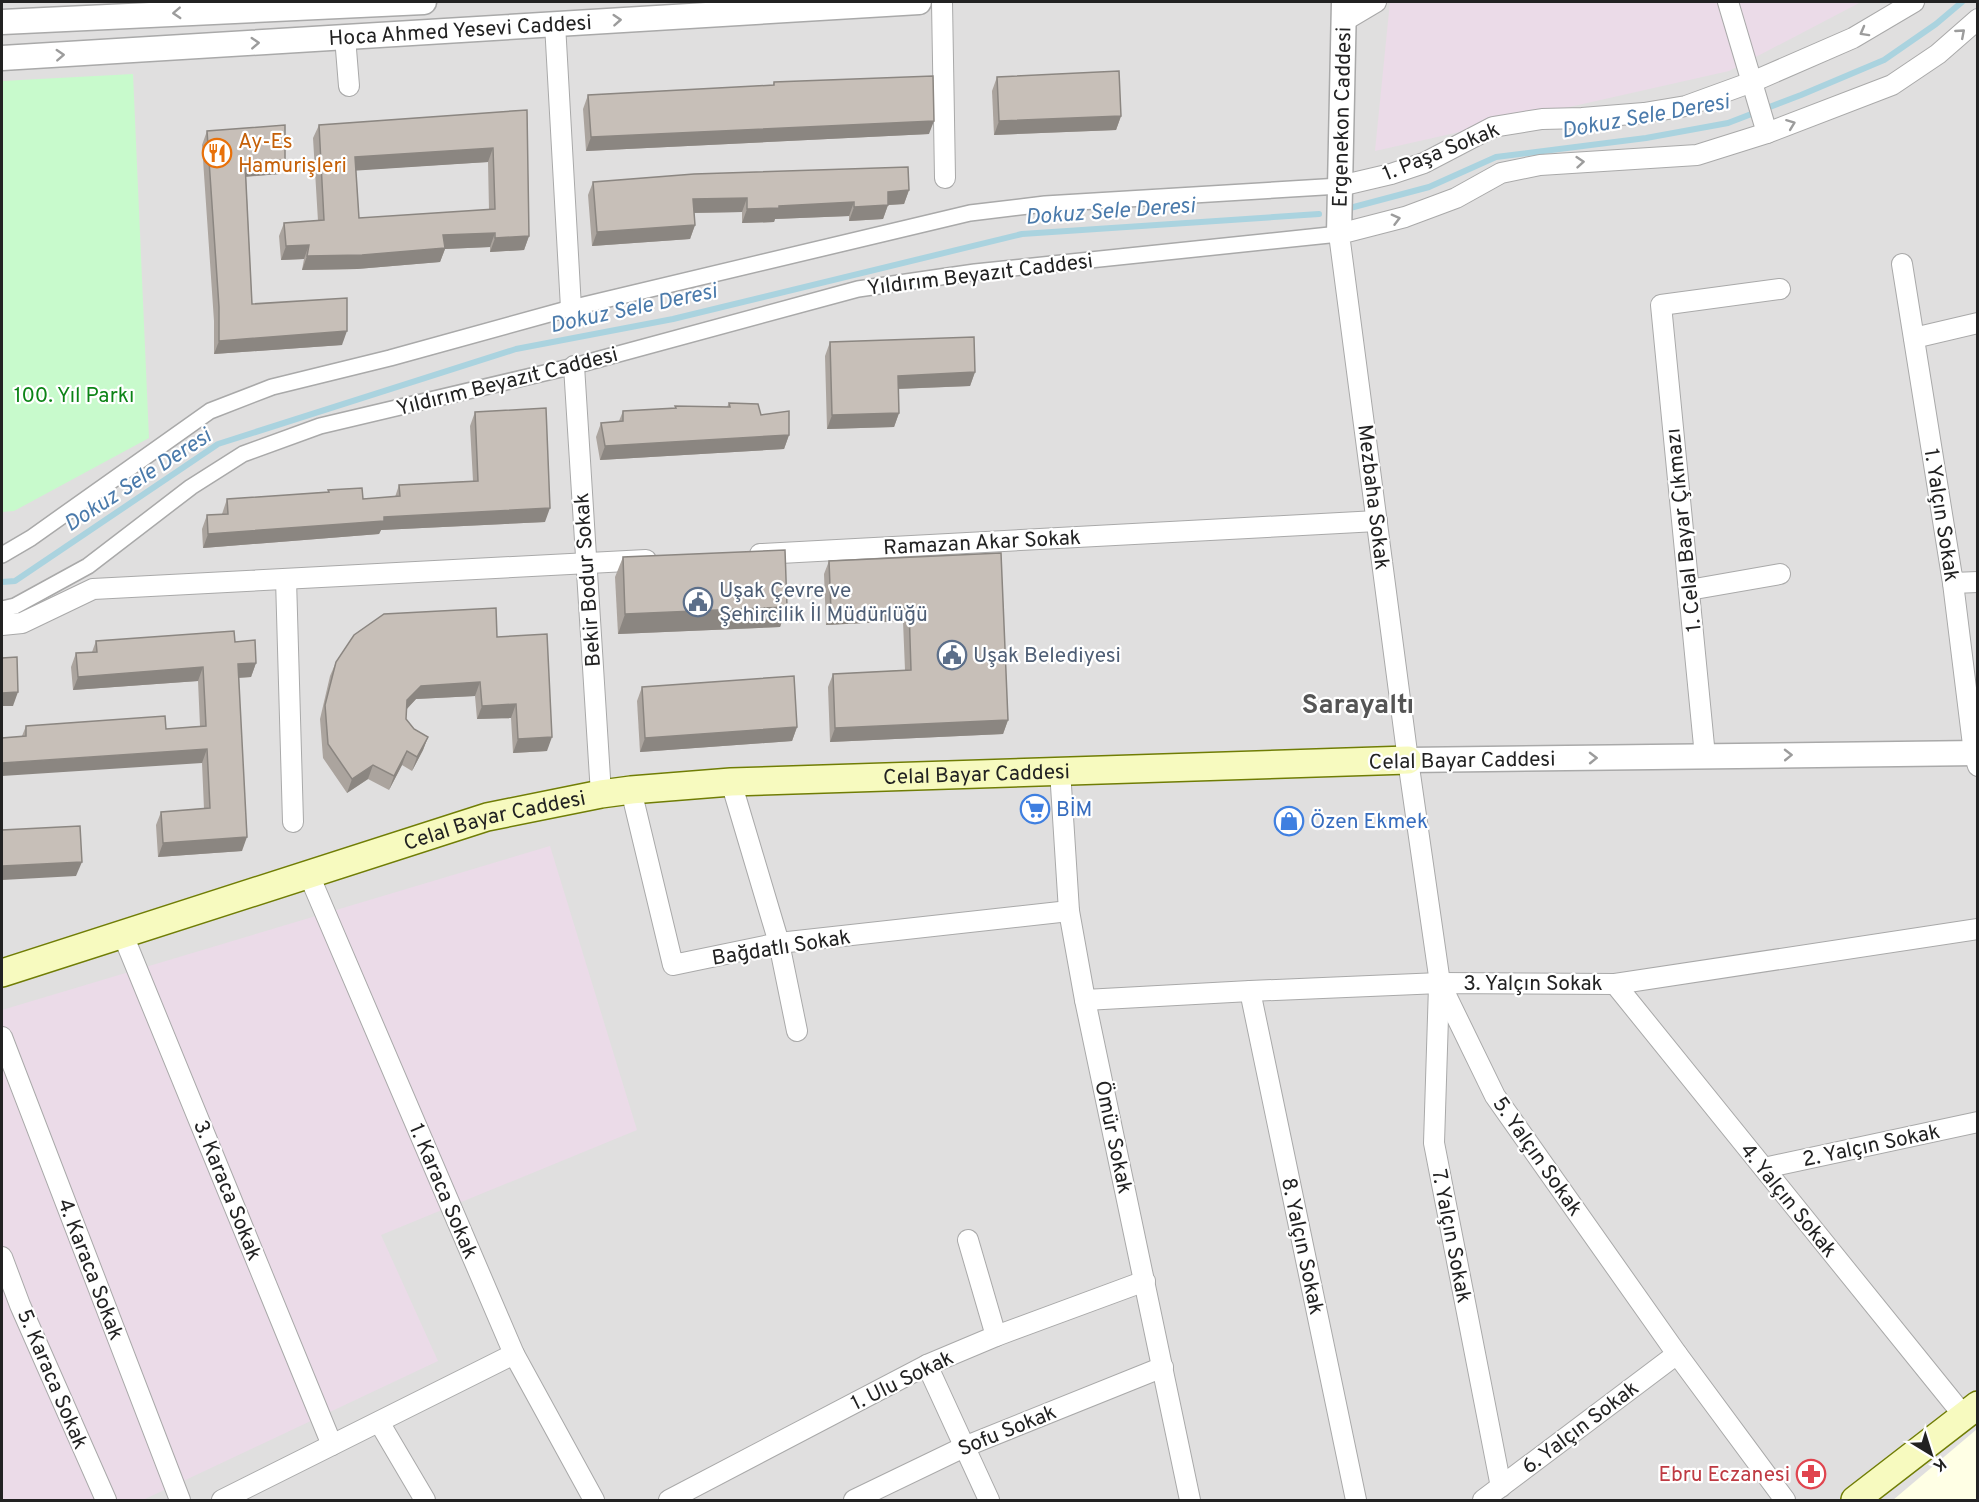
<svg xmlns="http://www.w3.org/2000/svg" width="1979" height="1502" font-family="Overpass,sans-serif">
<rect width="100%" height="100%" fill="#f2efe9"/>
<rect fill="#e0dfdf" x="2" y="2" width="1975" height="1498"/>
<g fill="#ebdbe8">
<path d="M1390,2H1861L1729,71L1375,151Z"/>
<path d="M550,846L637,1130L381,1235L438,1361L143,1500H2V1010Z"/>
</g>
<path fill="#ffffe5" d="M1977,1429V1500H1893Z"/>
<path fill="#c8facc" d="M133,74L149,438L14,511L2,512V81Z"/>
<g fill="none" stroke-linecap="round" stroke-linejoin="round">
<g stroke="#aad3df" stroke-width="6">
<path d="M1350,208L1429,187L1496,157L1646,138L1728,123L1801,95L1884,60L1936,24L1962,2"/>
<path d="M2,582L15,581L218,444L516,349L673,319L1022,234L1319,214"/>
</g>
<g stroke="#a9a9a9" stroke-width="18">
<g id="pedestrian">
<path d="M2,555L31,538L210,411L272,387L390,358L571,308L970,213L1045,204L1340,186"/>
<path d="M2,609L15,606L88,566L191,487L243,454L320,426L574,366L858,289L975,272L1339,234"/>
</g>
</g>
<g stroke="#a9a9a9" stroke-width="22">
<g id="minor">
<path d="M942,2L945,178"/>
<path d="M1728,2L1767,133"/>
<path d="M1344,21L1376,2"/>
<path d="M555,24L571,308"/>
<path d="M345,37L349,86"/>
<path d="M1340,186L1391,174L1424,163L1493,127L1542,119L1582,118L1644,113L1686,106L1752,82L1853,38L1914,2"/>
<path d="M1902,264L1953,583L1974,753L1978,766"/>
<path d="M1914,338L1978,323"/>
<path d="M574,366L601,794"/>
<path d="M760,554L1377,521"/>
<path d="M286,579L293,822"/>
<path d="M1953,583L1978,582"/>
<path d="M1689,590L1780,574"/>
<path d="M2,625L22,623L93,589L646,560"/>
<path d="M1705,756L1661,305L1780,289"/>
<path d="M1060,770L1069,911L1085,1000L1190,1500"/>
<path d="M731,782L779,943L797,1031"/>
<path d="M631,790L673,965L779,943L1069,911"/>
<path d="M309,875L514,1354L594,1500"/>
<path d="M123,935L332,1445"/>
<path d="M1615,984L1964,1416"/>
<path d="M1439,986L1434,1143L1501,1487"/>
<path d="M1250,991L1356,1500"/>
<path d="M1085,1000L1250,991L1440,983L1615,984L1978,929"/>
<path d="M2,1037L180,1500"/>
<path d="M1764,1168L1978,1122"/>
<path d="M968,1240L996,1336"/>
<path d="M2,1257L20,1305L106,1500"/>
<path d="M927,1365L989,1500"/>
<path d="M379,1422L425,1500"/>
<path d="M222,1500L514,1354"/>
<path d="M669,1500L927,1365L996,1336L1145,1281"/>
<path d="M854,1500L964,1447L1163,1367"/>
<path d="M1483,1500L1677,1354"/>
<path d="M1785,1500L1677,1354L1495,1096L1440,983L1408,760L1339,234L1405,217L1456,198L1501,173L1540,165L1697,155L1767,133L1892,85L1938,54L1978,19"/>
</g>
</g>
<g stroke="#a9a9a9" stroke-width="27">
<g id="tertiary">
<path d="M2,22L424,2"/>
<path id="s1" d="M2,58L919,2"/>
<path id="s2" d="M1339,234L1344,2"/>
<path d="M1408,760L1978,753"/>
</g>
</g>
<g stroke="#707d05" stroke-width="30">
<g id="secondary">
<path id="s3" d="M2,973L487,817L601,794L631,790L731,782L1408,760"/>
<path d="M1855,1500L1978,1405"/>
</g>
</g>
<use href="#pedestrian" stroke="#fff" stroke-width="15"/>
<use href="#minor" stroke="#fff" stroke-width="20"/>
<use href="#tertiary" stroke="#fff" stroke-width="24"/>
<use href="#secondary" stroke="#f7fabf" stroke-width="27"/>
</g>
<g fill="#aba49e" fill-rule="evenodd">
<path d="M997,77L1121,116L1116,130L994,135L992,91Z"/>
<path d="M774,82L929,134L586,151L583,109L588,95L773,85Z"/>
<path d="M527,110L529,236L524,250L490,252V247L445,249L440,262L357,269L302,270L304,259L281,260L279,236L284,223L318,221L313,138L319,125ZM488,162L489,210L359,218L356,170Z"/>
<path d="M207,131L285,160L280,174L246,177L252,304L342,345L214,354V321L202,145Z"/>
<path d="M593,182L909,190L904,204L888,205L883,219L849,221V216L775,219L774,222L742,223V212L694,213L695,225L690,239L592,246L588,195Z"/>
<path d="M830,342L975,372L970,386L898,389L899,413L894,427L827,429L825,356Z"/>
<path d="M729,403L761,415L789,435L784,449L600,460L596,437L601,423L619,421L623,411L675,408V406L727,407Z"/>
<path d="M475,412L545,522L381,530L379,534L203,548L202,529L207,515L222,514L227,499L328,492V490L363,499L395,497L399,485L473,481L470,426Z"/>
<path d="M1001,553L1008,720L1003,734L830,742L828,687L833,674L905,670L903,621L826,625L824,574L829,561Z"/>
<path d="M623,557L787,607L780,627L618,634L615,577Z"/>
<path d="M497,637L547,751L513,753L511,718L477,719L475,696L416,699L406,710V719L414,729L428,737L423,750L412,771L402,765L389,790L368,779L347,793L323,758L320,719L330,676L336,662Z"/>
<path d="M96,641L235,642L256,663L251,677L239,678L242,851L158,857L156,825L161,812L204,809L202,763L22,736L26,726L166,729L200,726L198,681L73,690L71,667L76,653L92,652Z"/>
<path d="M642,687L797,727L792,741L640,752L637,701Z"/>
</g>
<g fill="#8b8681">
<path d="M1121,116L1116,130L994,135L999,121Z"/>
<path d="M934,121L929,134L586,151L591,137Z"/>
<path d="M493,148L488,162L350,171L355,157Z"/>
<path d="M285,160L280,174L240,177L245,163Z"/>
<path d="M909,190L904,204L888,205L883,219L849,221L854,207L888,192Z"/>
<path d="M747,198L742,212L688,213L693,199Z"/>
<path d="M854,202L849,216L775,219L774,222L742,223L747,209L779,206Z"/>
<path d="M695,225L690,239L592,246L597,232Z"/>
<path d="M495,233L490,247L445,249L440,262L357,269L302,270L307,256L443,235Z"/>
<path d="M529,236L524,250L490,252L495,238Z"/>
<path d="M309,245L304,259L281,260L286,246Z"/>
<path d="M347,331L342,345L214,354L219,341Z"/>
<path d="M975,372L970,386L893,389L898,376Z"/>
<path d="M899,413L894,427L827,429L832,415Z"/>
<path d="M789,435L784,449L600,460L605,446Z"/>
<path d="M550,508L545,522L381,530L379,534L203,548L208,534L384,517Z"/>
<path d="M787,607L780,627L618,634L625,614Z"/>
<path d="M909,608L903,621L826,625L831,611Z"/>
<path d="M256,663L251,677L233,678L238,664Z"/>
<path d="M203,667L198,681L73,690L78,677Z"/>
<path d="M480,682L475,696L416,699L402,714L407,700L421,686Z"/>
<path d="M18,692L13,706H2V693Z"/>
<path d="M516,704L511,718L477,719L482,706Z"/>
<path d="M1008,720L1003,734L830,742L835,728Z"/>
<path d="M797,727L792,741L640,752L645,738Z"/>
<path d="M428,737L423,750L412,771L417,757Z"/>
<path d="M552,737L547,751L513,753L518,739Z"/>
<path d="M207,749L202,763L2,776V763Z"/>
<path d="M407,751L402,765L389,790L394,776Z"/>
<path d="M373,765L368,779L347,793L352,779Z"/>
<path d="M247,837L242,851L158,857L163,843Z"/>
<path d="M82,862L76,876L2,880V866Z"/>
</g>
<g fill="#c7bfb8" stroke="#8b8681" stroke-width="1.5" fill-rule="evenodd">
<path d="M1119,71L1121,116L999,121L997,77Z"/>
<path d="M933,76L934,121L591,137L588,95L774,85V82Z"/>
<path d="M527,110L529,236L495,238V233L443,235L445,248L362,255L307,256L309,245L286,246L284,223L324,220L319,125ZM493,148L495,209L359,218L355,157Z"/>
<path d="M285,125V160L245,163L252,304L347,298V331L219,341V307L207,131Z"/>
<path d="M908,167L909,190L888,192V205L854,207V202L779,206V208L747,209V198L693,199L695,225L597,232L593,182L694,174Z"/>
<path d="M974,337L975,372L898,376L899,413L832,415L830,342Z"/>
<path d="M729,403L758,404L761,415L789,411V435L605,446L601,423L623,421V411L676,408L675,406L730,407Z"/>
<path d="M546,408L550,508L384,517V521L208,534L207,515L228,514L227,499L329,492L328,490L362,488L363,499L400,496L399,485L478,481L475,412Z"/>
<path d="M785,550L787,607L625,614L623,557Z"/>
<path d="M1001,553L1008,720L835,728L833,674L911,670L909,608L831,611L829,561Z"/>
<path d="M496,608L497,637L547,634L552,737L518,739L516,704L482,706L480,682L421,686L407,700L406,719L414,729L428,737L417,757L407,751L394,776L373,765L352,779L328,744L325,705L336,662L354,635L384,614Z"/>
<path d="M234,631L235,642L255,640L256,663L238,664L247,837L163,843L161,812L210,808L207,749L2,763V738L26,736V726L165,716L166,729L206,726L203,667L78,677L76,653L97,652L96,641Z"/>
<path d="M17,657L18,692L2,693V658Z"/>
<path d="M794,676L797,727L645,738L642,687Z"/>
<path d="M80,826L82,862L2,866V830Z"/>
</g>
<defs><path id="oneway-chevron" d="M-2-3.5L2.5 0L-2 3.5" fill="none" stroke-width="1.6" stroke-linecap="round" stroke-linejoin="round" transform="scale(1.5)"/></defs>
<g stroke="#9c9c9c">
<use href="#oneway-chevron" transform="translate(177 13) rotate(177)"/>
<use href="#oneway-chevron" transform="translate(617 20) rotate(-4)"/>
<use href="#oneway-chevron" transform="translate(1864 32) rotate(151)"/>
<use href="#oneway-chevron" transform="translate(1961 33) rotate(-41)"/>
<use href="#oneway-chevron" transform="translate(255 43) rotate(-3)"/>
<use href="#oneway-chevron" transform="translate(60 55) rotate(-3)"/>
<use href="#oneway-chevron" transform="translate(1791 124) rotate(-21)"/>
<use href="#oneway-chevron" transform="translate(1580 162) rotate(-5)"/>
<use href="#oneway-chevron" transform="translate(1396 219) rotate(-15)"/>
<use href="#oneway-chevron" transform="translate(1788 755) rotate(-1)"/>
<use href="#oneway-chevron" transform="translate(1593 758) rotate(-1)"/>
</g>
<defs>
<g id="restaurant-ring" transform="scale(1.5)"><circle r="9.5" fill="#fff" stroke="#e8710a" stroke-width="1.5"/><path d="M-5-6h1v4h1v-4h1v4h1v-4h1v5L-1.5 .5V6h-2V.5L-5-1ZM5-6V6H3V1.5H1.5Q1.5-4 5-6Z" fill="#e8710a"/></g>
<g id="civic-ring" transform="scale(1.5)"><circle r="9.5" fill="#fff" stroke="#5c6f8a" stroke-width="1.5"/><path d="M-.6-6.5H3V-4.5H.6V-3L4-1V1h2V6H-6V1h2V-1L-.6-3ZM-1.2 2.5V6h2.4V2.5Z" fill="#5c6f8a"/></g>
<g id="supermarket-ring" transform="scale(1.5)"><circle r="9.5" fill="#fff" stroke="#3f7fe0" stroke-width="1.5"/><path d="M-6-5.5h2.5l.6 2H6L4.5 2H-2.5L-4.4-4H-6ZM-1.5 3.2a1.3 1.3 0 1 0 .1 0ZM3 3.2a1.3 1.3 0 1 0 .1 0Z" fill="#3f7fe0"/></g>
<g id="shop-ring" transform="scale(1.5)"><circle r="9.5" fill="#fff" stroke="#3f7fe0" stroke-width="1.5"/><path d="M-5-2.5h2.3a2.7 3.5 0 0 1 5.4 0H5L5.5 6h-11ZM-1.5-2.5h3a1.5 2.3 0 0 0-3 0Z" fill="#3f7fe0"/></g>
<g id="pharmacy-ring" transform="scale(1.5)"><circle r="9.5" fill="#fff" stroke="#e0444e" stroke-width="1.5"/><path d="M-2-6h4v4h4v4h-4v4h-4v-4h-4v-4h4Z" fill="#e0444e"/></g>
</defs>
<g fill-rule="evenodd">
<use href="#restaurant-ring" x="217" y="153"/>
<use href="#civic-ring" x="698" y="602"/>
<use href="#civic-ring" x="952" y="655"/>
<use href="#supermarket-ring" x="1035" y="809"/>
<use href="#shop-ring" x="1289" y="821"/>
<use href="#pharmacy-ring" x="1811" y="1474"/>
</g>
<g text-anchor="middle" stroke-width="4.5" stroke-linejoin="round" paint-order="stroke">
<g font-size="21" fill="#222" stroke="#fff">
<text dy="7" stroke="none"><textPath href="#s1" startOffset="459">Hoca Ahmed Yesevi Caddesi</textPath></text>
<text dy="7" stroke="none"><textPath href="#s2" startOffset="117">Ergenekon Caddesi</textPath></text>
<text transform="translate(1441 151) rotate(-22)" y="7">1. Paşa Sokak</text>
<text transform="translate(980 274) rotate(-7)" y="7">Yıldırım Beyazıt Caddesi</text>
<text transform="translate(507 381) rotate(-14)" y="7">Yıldırım Beyazıt Caddesi</text>
<text transform="translate(1374 497) rotate(83)" y="7">Mezbaha Sokak</text>
<text transform="translate(1942 515) rotate(81)" y="7">1. Yalçın Sokak</text>
<text transform="translate(1683 530) rotate(-96)" y="7">1. Celal Bayar Çıkmazı</text>
<text transform="translate(982 542) rotate(-3)" y="7">Ramazan Akar Sokak</text>
<text transform="translate(587 580) rotate(-94)" y="7">Bekir Bodur Sokak</text>
<text transform="translate(1462 760) rotate(-1)" y="7">Celal Bayar Caddesi</text>
<text dy="7" stroke="none"><textPath href="#s3" startOffset="1002">Celal Bayar Caddesi</textPath></text>
<text dy="7" stroke="none"><textPath href="#s3" startOffset="516">Celal Bayar Caddesi</textPath></text>
<text transform="translate(781 947) rotate(-9)" y="7">Bağdatlı Sokak</text>
<text x="1533" y="990">3. Yalçın Sokak</text>
<text transform="translate(1114 1137) rotate(78)" y="7">Ömür Sokak</text>
<text transform="translate(1871 1145) rotate(-12)" y="7">2. Yalçın Sokak</text>
<text transform="translate(1538 1156) rotate(55)" y="7">5. Yalçın Sokak</text>
<text transform="translate(228 1190) rotate(68)" y="7">3. Karaca Sokak</text>
<text transform="translate(444 1191) rotate(67)" y="7">1. Karaca Sokak</text>
<text transform="translate(1789 1200) rotate(51)" y="7">4. Yalçın Sokak</text>
<text transform="translate(1452 1236) rotate(79)" y="7">7. Yalçın Sokak</text>
<text transform="translate(1303 1246) rotate(78)" y="7">8. Yalçın Sokak</text>
<text transform="translate(91 1269) rotate(69)" y="7">4. Karaca Sokak</text>
<text transform="translate(53 1379) rotate(67)" y="7">5. Karaca Sokak</text>
<text transform="translate(902 1380) rotate(-26)" y="7">1. Ulu Sokak</text>
<text transform="translate(1580 1427) rotate(-37)" y="7">6. Yalçın Sokak</text>
<text transform="translate(1007 1430) rotate(-22)" y="7">Sofu Sokak</text>
</g>
<g font-size="21" fill="#c56008" stroke="#fff" text-anchor="start">
<text x="238" y="148">Ay-Es<tspan x="238" dy="24">Hamurişleri</tspan></text>
</g>
<g font-size="21" fill="#0c8416" stroke="#fff">
<text x="74" y="402">100. Yıl Parkı</text>
</g>
<g font-size="21" fill="#4e5e75" stroke="#fff" text-anchor="start">
<text x="719" y="597">Uşak Çevre ve<tspan x="719" dy="24">Şehircilik İl Müdürlüğü</tspan></text>
<text x="973" y="662">Uşak Belediyesi</text>
</g>
<g font-size="21" fill="#366cbe" stroke="#fff" text-anchor="start">
<text x="1056" y="816">BİM</text>
<text x="1310" y="828">Özen Ekmek</text>
</g>
<g font-size="21" fill="#be3a42" stroke="#fff" text-anchor="end">
<text x="1790" y="1481">Ebru Eczanesi</text>
</g>
<g font-size="22" font-style="italic" fill="#4a7aab" stroke="#fff">
<text transform="translate(1645 115) rotate(-10)" y="8">Dokuz Sele Deresi</text>
<text transform="translate(1110 210) rotate(-4)" y="8">Dokuz Sele Deresi</text>
<text transform="translate(633 307) rotate(-12)" y="8">Dokuz Sele Deresi</text>
<text transform="translate(137 479) rotate(-33)" y="8">Dokuz Sele Deresi</text>
</g>
<g font-size="27" font-weight="bold" fill="#555" stroke="#fff">
<text x="1358" y="713">Sarayaltı</text>
</g>
</g>
<rect width="1979" height="1502" fill="none" stroke="#222222" stroke-width="6"/>
<g transform="translate(1931 1454) rotate(142)" stroke="#ffffff" stroke-width="4.5" paint-order="stroke">
<path d="M0-4.5L10 22L0 15L-10 22Z" fill="#222222"/>
<text y="-9" font-size="16" font-weight="bold" text-anchor="middle" fill="#222222">K</text>
</g>
</svg>
